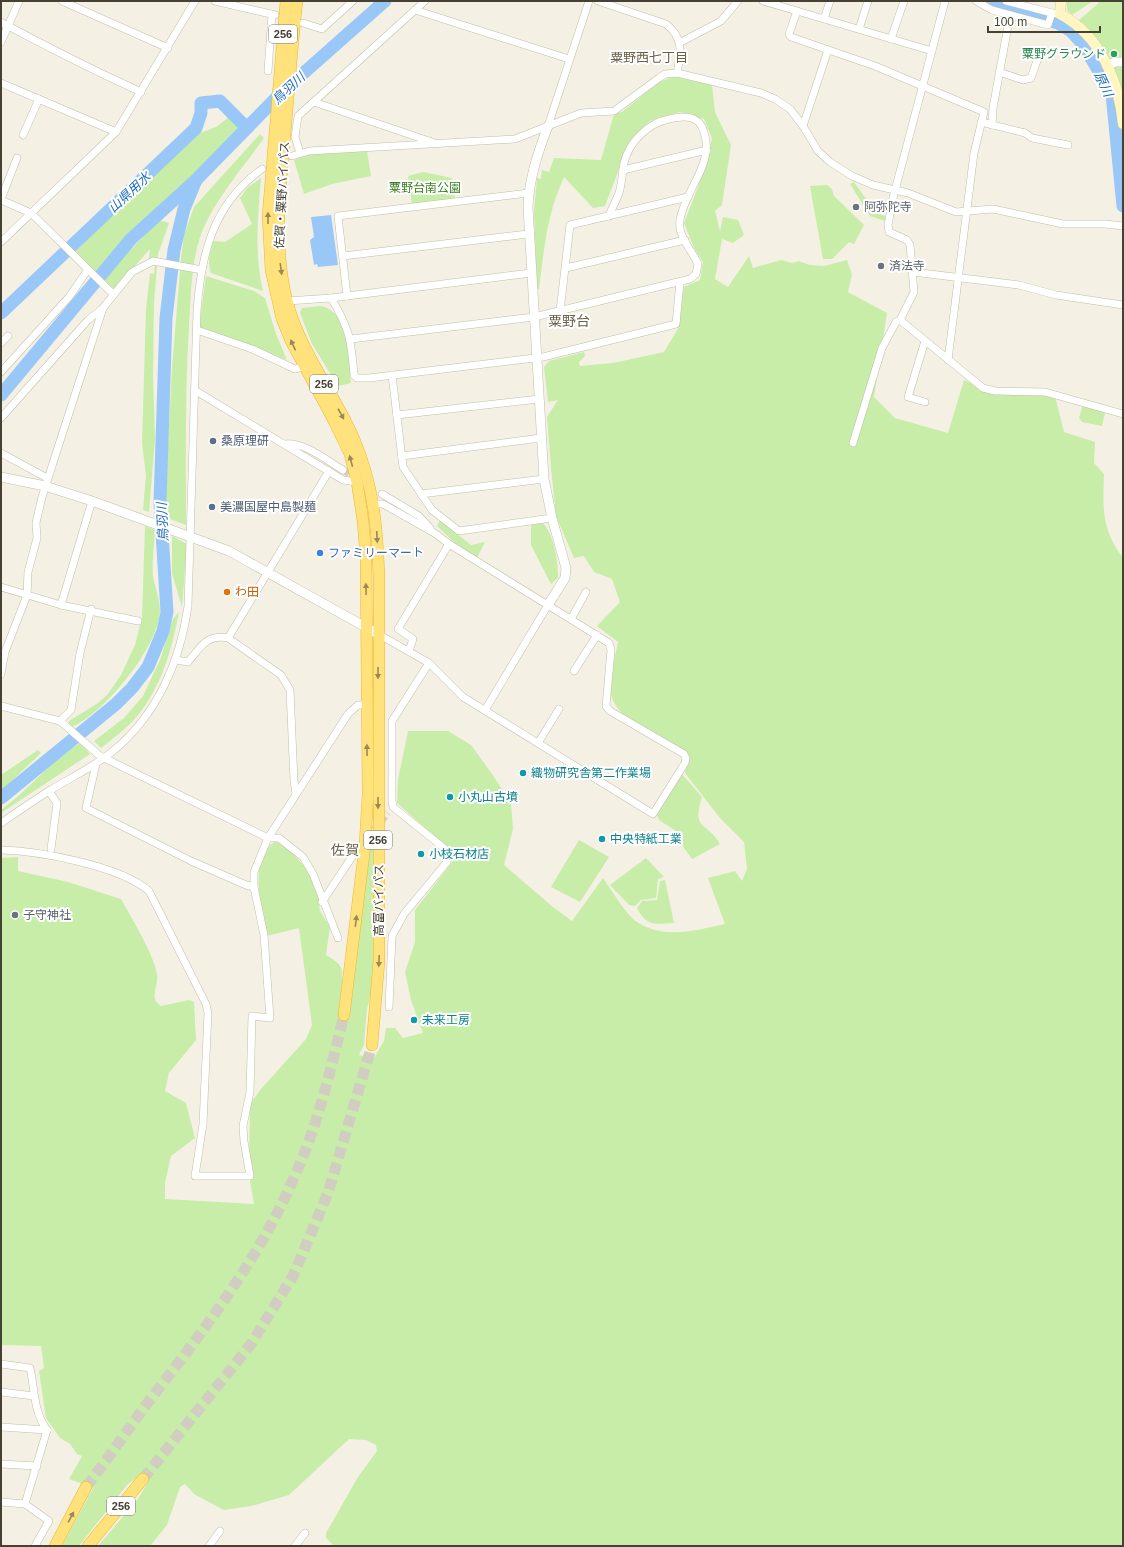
<svg xmlns="http://www.w3.org/2000/svg" width="1124" height="1547" font-family="Helvetica,'Noto Sans JP',sans-serif">
<rect width="100%" height="100%" fill="#f4f1e4"/>
<g fill="#c7eda8">
<path d="M1067,1H1093L1072,15L1067,10Z"/>
<path d="M1101,1H1123V91L1115,70L1097,38L1078,21Z"/>
<path d="M675,76L712,85L715,112L731,145L722,205L715,211L720,231L723,217L738,220L744,235L733,243L722,239L715,279L728,287L749,256L753,268L781,260L792,263L799,261L810,265L824,266L847,260L852,275L848,292L887,313L874,397L895,418L948,433L964,380L988,391L1055,396L1064,432L1095,442L1094,463L1104,474C1103,509 1101,528 1123,558V1546H334L326,1538V1533L358,1477L377,1451L376,1445L366,1440L349,1439L289,1495L251,1506L224,1510L194,1494L185,1484L180,1487L167,1525L150,1546H98L137,1500L149,1481L140,1475L127,1485L79,1546H62L93,1488L69,1479L82,1456L77,1454L70,1444L60,1438L46,1418L39,1371L44,1368L41,1346L1,1345V858L18,857V871L68,882L121,899C131,917 155,956 157,975C159,987 148,998 161,1006L189,1000L194,1002L196,1040L169,1073L165,1091L186,1103L195,1138L171,1156L165,1183V1199L254,1204L249,1175L250,1104L261,1089L306,1039L312,1025L299,928L267,936C261,907 248,862 275,841L290,851L305,867L318,893L320,911L330,927L326,955C347,967 341,969 342,989C343,998 346,1008 348,1017L370,835H374L373,984L367,1009L364,1045L359,1055L374,1058L384,1041L386,1028H395L403,1038L423,1033L411,1000L405,972L415,942V910L457,856L397,803L398,780L408,731H448L471,745L492,774L511,803L513,829L504,865L553,907L572,921L603,878C610,888 628,917 637,922C664,940 697,930 725,924L708,878L735,871L742,881L747,869L744,842L720,818L685,773L688,758C664,744 613,720 610,690C609,679 616,653 618,642L597,626L620,602L612,579L594,572L584,556L574,558L556,516L551,468L547,417L558,400L548,402L544,367L549,361L584,352L585,356L579,362L580,366L613,363L664,352L679,327L684,287L700,280L703,262L694,248L684,223L705,169L712,138L704,119L680,112L650,121L630,140L605,206L593,208L564,177C547,214 544,249 539,289H537L534,211L537,178L541,179L542,170L549,172L554,158L601,160L614,114L622,112L659,82Z"/>
<path d="M229,117L239,127C196,180 145,226 98,275L76,251L195,135L216,127Z"/>
<path d="M260,134L264,138C244,166 214,201 202,232C191,260 191,295 189,325C185,391 186,458 186,525L167,518L165,504L172,368L181,258L184,235L194,207Z"/>
<path d="M367,151L371,176L332,184L304,194L294,160L311,154Z"/>
<path d="M423,172L452,178L455,198L412,205L408,176Z"/>
<path d="M261,178C258,216 254,253 263,291L211,273C207,261 210,252 214,241L225,242L252,224L240,198L247,188Z"/>
<path d="M854,182L876,213L885,216V221L870,216L850,184Z"/>
<path d="M827,185L832,189L834,196L864,225L854,244L849,242L832,259H823L810,186Z"/>
<path d="M159,220L169,223L158,254L154,303L153,377L155,438L149,512L143,510L146,476L142,443L146,309L150,273L154,274L155,259L149,258L150,249L114,289L103,279Z"/>
<path d="M206,276L254,291L265,298L276,334L287,360L199,327Z"/>
<path d="M321,306C350,312 349,360 351,383L338,386L312,344L300,313L302,308Z"/>
<path d="M1083,404L1106,408L1102,426L1082,422L1079,418Z"/>
<path d="M440,520L471,545L485,542L477,558L456,544L437,526Z"/>
<path d="M543,523C554,535 558,561 558,578L551,584L531,545V525Z"/>
<path d="M145,526L155,530C154,545 152,561 153,576C155,587 160,600 160,612C157,649 105,712 72,727L69,724V721L98,703L108,694L121,675L135,645L142,617Z"/>
<path d="M172,536L187,544L182,607L172,573Z"/>
<path d="M179,612C172,648 162,686 138,715C128,728 113,738 101,748L94,741L124,718L143,696L160,660L173,619Z"/>
<path d="M80,743L90,754L1,813V810C29,790 50,761 80,743Z"/>
<path d="M38,750L41,753L1,791V775Z"/>
<path d="M680,772L702,797C691,831 707,821 720,844L692,859L684,848L676,831L659,820L657,814Z"/>
<path d="M579,840L609,857L580,902L551,887Z"/>
<path d="M646,858L664,877L658,879L656,898L641,900L635,906L629,905L610,885Z"/>
<path d="M665,880L674,923C654,924 647,927 637,908L642,901L657,900L660,881Z"/>
</g>
<path fill="#99c8f8" d="M331,215L338,265L318,267L317,264L314,265L310,240L314,237L311,217Z"/>
<g fill="none" stroke-linecap="round" stroke-linejoin="round">
<g stroke="#99c8f8" stroke-width="13">
<path d="M990,1L1001,7L1058,23L1071,31L1083,44L1112,94L1123,206"/>
<path d="M1,313L196,128L201,113V103L220,101L247,128"/>
<path d="M1,395L131,239L196,180L281,93L385,1"/>
<path d="M1,798L116,704L132,688L148,667L163,631L167,612L160,502L166,318L174,250L184,209L196,180"/>
</g>
<g stroke="#d1cec1" stroke-width="7" stroke-dasharray="7 3.5" stroke-linecap="butt">
<path d="M343,470L358,479"/>
<path d="M354,854L388,813"/>
</g>
<g stroke="#d1cec1" stroke-width="11" stroke-dasharray="11 5.5" stroke-linecap="butt">
<path d="M143,1479L251,1344L293,1276L328,1193L372,1045"/>
<path d="M86,1487C110,1456 132,1423 156,1392C207,1326 258,1259 292,1182C317,1129 330,1072 344,1015"/>
</g>
<g stroke="#c3bda9" stroke-width="8">
<g id="minor">
<path d="M62,1L168,48"/>
<path d="M215,1L275,15"/>
<path d="M598,1L666,24C684,38 681,53 677,73"/>
<path d="M763,1L797,11L789,34L791,37L875,66L984,112L974,153L948,360"/>
<path d="M976,1L992,10L1048,25L1052,13L1060,14"/>
<path d="M1006,1L1052,13"/>
<path d="M415,10L569,59"/>
<path d="M797,11L932,51"/>
<path d="M824,19L830,1"/>
<path d="M1,22C47,47 93,70 141,92"/>
<path d="M303,23L322,29L353,1"/>
<path d="M859,29L868,1"/>
<path d="M891,39L904,1"/>
<path d="M1,42L19,1"/>
<path d="M681,42L721,21L738,1"/>
<path d="M268,71L272,14"/>
<path d="M999,72L1023,80L1031,78L1039,55"/>
<path d="M1,83L116,132"/>
<path d="M314,102L435,143"/>
<path d="M981,122L1025,133L1032,138L1068,145"/>
<path d="M992,125L993,108L1010,15"/>
<path d="M548,126L589,1"/>
<path d="M803,126L828,50"/>
<path d="M23,135L39,99"/>
<path d="M300,153L295,137L298,116L425,1"/>
<path d="M292,156L309,151L515,139L581,113L614,111L659,78L665,74L677,73L761,93L775,99L790,109L803,126L818,151L830,162L852,176L873,185L908,193L956,212L993,209L1063,224H1105L1123,226"/>
<path d="M623,170L707,150"/>
<path d="M1,199L17,158"/>
<path d="M1,200L31,213L113,294"/>
<path d="M1,242L116,132L195,1"/>
<path d="M343,256L528,234"/>
<path d="M566,268L685,240"/>
<path d="M913,272L1019,285L1056,295L1123,305"/>
<path d="M347,296L338,216L528,193"/>
<path d="M331,298L531,273"/>
<path d="M287,301L331,298C350,329 351,340 354,375L357,378H369L543,357L676,324L680,282"/>
<path d="M560,311L570,225L688,197"/>
<path d="M900,320L983,388L995,391L1045,392L1123,414"/>
<path d="M197,330L252,349L295,369L303,367"/>
<path d="M351,339L534,317L690,279L696,274L698,264C692,250 677,236 680,220C685,189 715,164 704,132C699,114 684,116 669,119C648,123 629,142 624,163C622,173 622,184 619,193C616,201 612,208 609,216"/>
<path d="M925,341L908,397L925,402"/>
<path d="M1,343L8,336"/>
<path d="M1,372L69,297L87,271"/>
<path d="M392,375L403,467L432,510L459,531L552,518"/>
<path d="M196,391L343,480L357,482"/>
<path d="M397,415L539,399"/>
<path d="M1,418L88,320L103,308L132,272L153,261L202,270"/>
<path d="M853,443L882,348L896,322L900,320L914,292L910,245L907,240L889,232L888,225L893,198L945,1"/>
<path d="M285,444C305,442 326,460 343,470"/>
<path d="M1,453L47,478"/>
<path d="M402,456L541,438"/>
<path d="M382,494L419,516L430,528"/>
<path d="M421,494L544,479"/>
<path d="M374,504H383L436,534L449,544L609,643L611,650L606,706L610,711L684,754L686,758L685,763L653,814L463,697L429,663L378,634"/>
<path d="M1,587L61,605L138,621"/>
<path d="M61,605L92,501"/>
<path d="M571,619L586,592"/>
<path d="M228,638L329,471"/>
<path d="M409,651L413,639L398,629L449,544"/>
<path d="M176,660L188,662C201,647 206,634 228,638L281,675L290,690L294,781L296,794"/>
<path d="M574,671L597,635"/>
<path d="M1,674L5,652L27,595L28,572L37,538L36,523L42,497L103,308"/>
<path d="M1,706L60,721L100,756L268,838H279L303,857L313,874L338,938"/>
<path d="M485,710L548,605"/>
<path d="M60,721L71,710L80,653L91,609"/>
<path d="M538,743L559,709"/>
<path d="M96,764L86,808L191,861L246,885L254,887"/>
<path d="M49,791L57,803L51,849"/>
<path d="M1,823C17,812 33,801 49,791C70,778 94,767 113,751C157,715 180,662 188,606L197,311C201,254 213,204 262,169"/>
<path d="M1,850C40,851 120,866 149,891L206,1004L208,1013L203,1124L195,1176H250L244,1141L243,1126L250,1092L252,1016L270,1018L264,935L254,887V872L268,838L348,714L358,705H366"/>
<path d="M322,902L354,854"/>
<path d="M389,1007L392,936L404,914L447,862L448,855L444,848L393,807L392,801V721L429,663"/>
<path d="M1,1364L30,1368C35,1389 33,1411 47,1430"/>
<path d="M1,1392L34,1396"/>
<path d="M1,1427L47,1430"/>
<path d="M1,1464L37,1466"/>
<path d="M1,1502L25,1504L49,1521L35,1546"/>
<path d="M25,1504L47,1430"/>
<path d="M209,1546L220,1531"/>
<path d="M295,1546L305,1533"/>
</g>
</g>
<g stroke="#c3bda9" stroke-width="10">
<g id="tertiary">
<path d="M1107,66L1115,62H1123"/>
<path d="M548,126C538,152 529,179 528,207L544,479L552,518L566,568L565,578L548,605"/>
<path d="M1,477L45,486L92,501L229,551L378,634"/>
</g>
</g>
<g stroke="#d9cd8e" stroke-width="11">
<path id="secondary" d="M1061,1L1060,14C1100,35 1119,81 1123,124"/>
</g>
<g stroke="#eeb724" stroke-width="12">
<g id="trunk">
<path d="M286,1L268,216L271,270L282,319L291,341L334,421L350,454L357,482L363,521L366,558L368,794L365,845L344,1015"/>
<path d="M297,1C292,45 289,89 285,133C280,189 273,246 287,301C300,352 334,392 354,439C374,487 377,526 379,577V961L372,1045"/>
<path d="M55,1546L86,1487"/>
<path d="M88,1546L143,1479"/>
</g>
</g>
<use href="#minor" stroke="#fff" stroke-width="7"/>
<use href="#tertiary" stroke="#fff" stroke-width="9"/>
<use href="#secondary" stroke="#fff6c3" stroke-width="10"/>
<use href="#trunk" stroke="#ffe27b" stroke-width="11"/>
</g>
<defs><path id="oneway-solid" d="M-6-.8H1V-3.2L6.5 0L1 3.2V.8H-6Z"/></defs>
<g fill="#9a8953">
<use href="#oneway-solid" transform="translate(268 218) rotate(-90)"/>
<use href="#oneway-solid" transform="translate(281 269) rotate(82)"/>
<use href="#oneway-solid" transform="translate(293 345) rotate(-115)"/>
<use href="#oneway-solid" transform="translate(341 414) rotate(61)"/>
<use href="#oneway-solid" transform="translate(351 461) rotate(-105)"/>
<use href="#oneway-solid" transform="translate(377 537) rotate(87)"/>
<use href="#oneway-solid" transform="translate(366 589) rotate(-91)"/>
<use href="#oneway-solid" transform="translate(378 673) rotate(90)"/>
<use href="#oneway-solid" transform="translate(367 750) rotate(-91)"/>
<use href="#oneway-solid" transform="translate(378 803) rotate(90)"/>
<use href="#oneway-solid" transform="translate(356 921) rotate(-83)"/>
<use href="#oneway-solid" transform="translate(379 961) rotate(92)"/>
<use href="#oneway-solid" transform="translate(71 1517) rotate(-62)"/>
</g>
<circle fill="#2e9e5b" stroke="#fff" stroke-width="1.5" cx="1114" cy="54" r="4"/>
<g fill="#6b7280" stroke="#fff" stroke-width="1.5">
<circle cx="856" cy="207" r="4"/>
<circle cx="881" cy="266" r="4"/>
<circle cx="15" cy="915" r="4"/>
</g>
<g fill="#5c6f8a" stroke="#fff" stroke-width="1.5">
<circle cx="213" cy="441" r="4"/>
<circle cx="212" cy="507" r="4"/>
</g>
<circle fill="#3f7fe0" stroke="#fff" stroke-width="1.5" cx="320" cy="553" r="4"/>
<circle fill="#e8710a" stroke="#fff" stroke-width="1.5" cx="227" cy="592" r="4"/>
<g fill="#0f9aa8" stroke="#fff" stroke-width="1.5">
<circle cx="523" cy="773" r="4"/>
<circle cx="450" cy="797" r="4"/>
<circle cx="602" cy="839" r="4"/>
<circle cx="421" cy="854" r="4"/>
<circle cx="414" cy="1020" r="4"/>
</g>
<g text-anchor="middle" stroke-width="4" stroke-linejoin="round" paint-order="stroke">
<g fill="#fff" stroke="#7e7a70" stroke-width="1">
<rect x="269" y="25" width="28" height="18" rx="3"/>
<rect x="310" y="375" width="28" height="18" rx="3"/>
<rect x="364" y="831" width="28" height="18" rx="3"/>
<rect x="107" y="1497" width="28" height="18" rx="3"/>
</g>
<g font-size="11" font-weight="bold" fill="#474133">
<text x="283" y="38">256</text>
<text x="324" y="388">256</text>
<text x="378" y="844">256</text>
<text x="121" y="1510">256</text>
</g>
<g font-size="12" fill="#27864d" stroke="#fff" text-anchor="end">
<text x="1106" y="58">粟野グラウンド</text>
</g>
<g font-size="12" fill="#3b7f20" stroke="#fff">
<text x="425" y="192">粟野台南公園</text>
</g>
<g font-size="12" fill="#474133" stroke="#fff">
<text transform="translate(282 195) rotate(-87)" y="4">佐賀・粟野バイパス</text>
<text transform="translate(379 900) rotate(-90)" y="4">高富バイパス</text>
</g>
<g font-size="12" fill="#5b616d" stroke="#fff" text-anchor="start">
<text x="864" y="211">阿弥陀寺</text>
<text x="889" y="270">済法寺</text>
<text x="23" y="919">子守神社</text>
</g>
<g font-size="12" fill="#4e5e75" stroke="#fff" text-anchor="start">
<text x="221" y="445">桑原理研</text>
<text x="220" y="511">美濃国屋中島製麺</text>
</g>
<g font-size="12" fill="#366cbe" stroke="#fff" text-anchor="start">
<text x="328" y="557">ファミリーマート</text>
</g>
<g font-size="12" fill="#c56008" stroke="#fff" text-anchor="start">
<text x="235" y="596">わ田</text>
</g>
<g font-size="12" fill="#0d838f" stroke="#fff" text-anchor="start">
<text x="531" y="777">織物研究舎第二作業場</text>
<text x="458" y="801">小丸山古墳</text>
<text x="610" y="843">中央特紙工業</text>
<text x="429" y="858">小枝石材店</text>
<text x="422" y="1024">未来工房</text>
</g>
<g font-size="13" fill="#6b6149" stroke="#fff">
<text x="649" y="62">粟野西七丁目</text>
</g>
<g font-size="13" font-style="italic" fill="#216dbe" stroke="#fff">
<text transform="translate(1104 84) rotate(65)" y="5">原川</text>
<text transform="translate(288 88) rotate(-43)" y="5">鳥羽川</text>
<text transform="translate(129 192) rotate(-43)" y="5">山県用水</text>
<text transform="translate(162 522) rotate(-93)" y="5">鳥羽川</text>
</g>
<g font-size="14" fill="#6b6149" stroke="#fff">
<text x="569" y="326">粟野台</text>
<text x="345" y="855">佐賀</text>
</g>
</g>
<rect width="1124" height="1547" fill="none" stroke="#474133" stroke-width="4"/>
<path d="M988 26v6h112v-6" fill="none" stroke="#474133" stroke-width="2"/>
<text x="994" y="26" font-size="12" fill="#474133" stroke="#ffffff" stroke-width="3" paint-order="stroke">100 m</text>
</svg>
